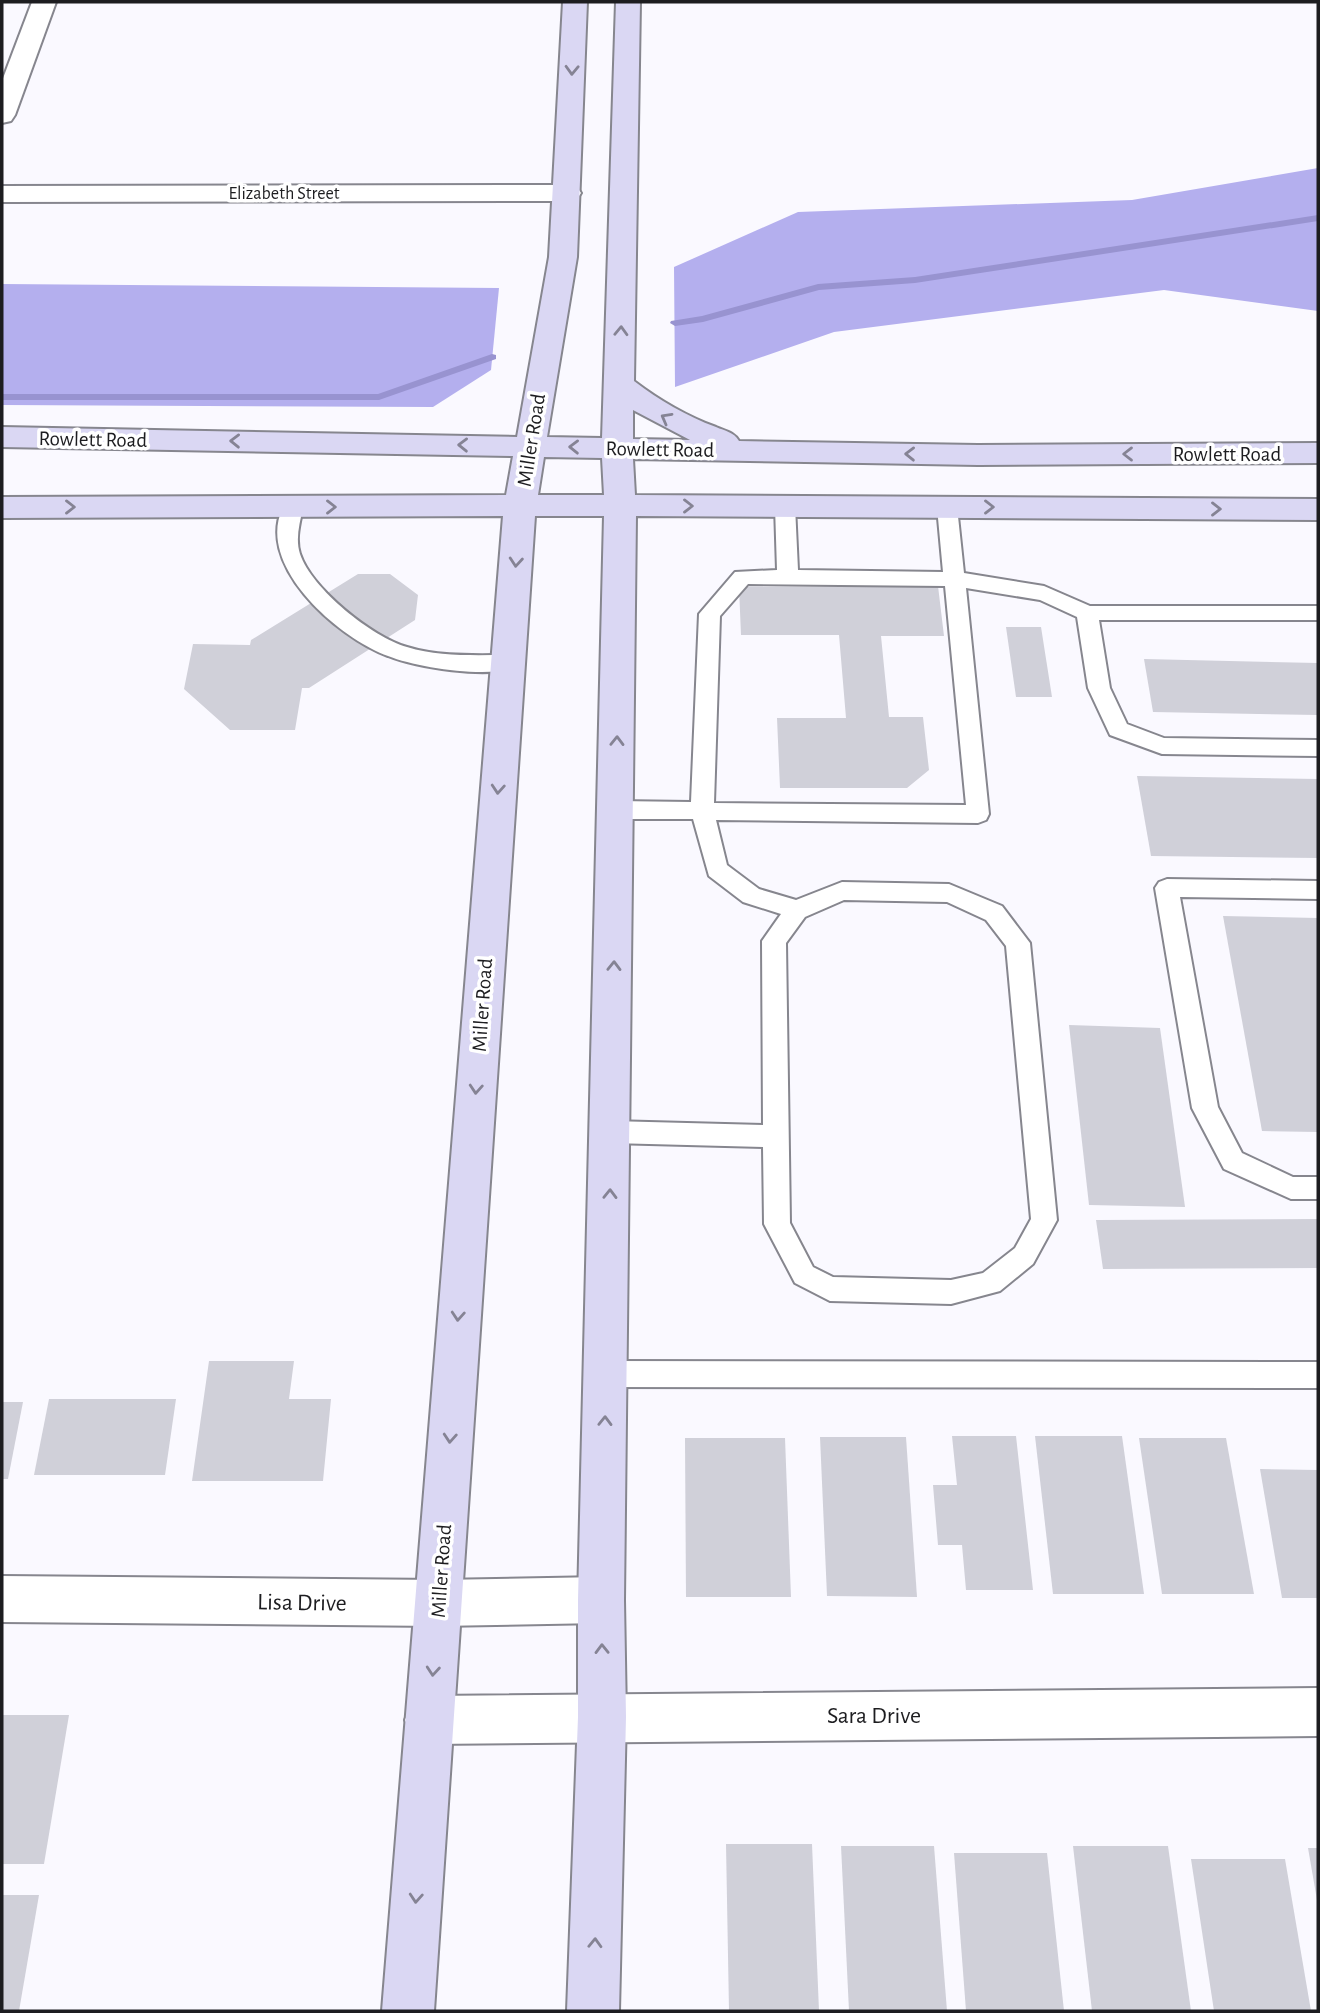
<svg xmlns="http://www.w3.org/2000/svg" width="1320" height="2013" font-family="'Alegreya Sans',sans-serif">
<rect width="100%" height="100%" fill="#faf9ff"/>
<g fill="#b4afee">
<path d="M1318,168V311L1164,290L834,332L675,387L674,267L798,212L1132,200Z"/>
<path d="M2,284L499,288L491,370L433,407L2,405Z"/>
</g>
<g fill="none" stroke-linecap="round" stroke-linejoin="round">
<g fill="#9893d0" fill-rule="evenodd">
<path d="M1318,215V221L915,283L819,290L703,322L675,326L670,323L671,321L702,316L818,284L915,277Z"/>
<path d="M492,354L496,355V359L379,400H2V394H378Z"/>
</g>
</g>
<g fill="#d0d0d9">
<path d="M358,574H390L418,595L415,620L309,688H302L295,730H230L184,689L193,644L250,645L251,640Z"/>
<path d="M938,586L944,636H881L889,717H923L929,770L907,788H780L777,718H846L839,635H741L739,587Z"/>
<path d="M1006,627H1041L1052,697H1016Z"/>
<path d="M1144,659L1318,663V715L1153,712Z"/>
<path d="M1137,776L1318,779V858L1151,856Z"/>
<path d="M1223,916L1318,918V1132L1262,1131Z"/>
<path d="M1069,1025L1160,1028L1185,1207L1089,1205Z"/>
<path d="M1318,1219V1268L1103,1269L1096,1220Z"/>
<path d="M209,1361H294L289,1399H331L323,1481H192Z"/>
<path d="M49,1399H176L165,1475H34Z"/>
<path d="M2,1402H23L8,1479H2Z"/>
<path d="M952,1436H1016L1033,1590H966L962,1545H938L933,1485H957Z"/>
<path d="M1035,1436H1122L1144,1594H1053Z"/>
<path d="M820,1437H906L917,1597L827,1596Z"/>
<path d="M685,1438H785L791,1597H686Z"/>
<path d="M1139,1438H1226L1254,1594H1162Z"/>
<path d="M1260,1469L1318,1470V1598H1282Z"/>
<path d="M2,1715H69L44,1864H2Z"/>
<path d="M726,1844H812L819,2011H729Z"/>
<path d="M841,1846H934L947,2011H849Z"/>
<path d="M1073,1846H1168L1191,2011H1092Z"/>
<path d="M1308,1848H1318V1900H1317Z"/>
<path d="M954,1853H1047L1064,2011H966Z"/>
<path d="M1191,1859H1285L1311,2011H1214Z"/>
<path d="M2,1895H39L19,2011H2Z"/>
</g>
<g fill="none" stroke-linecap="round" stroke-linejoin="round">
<g stroke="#86868e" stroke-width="4">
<g id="service">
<path d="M785,499L792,501L795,506L798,570L943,572L937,507L940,502H954L957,507L964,573L1044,586L1090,606H1318V620H1099L1110,688L1127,724L1164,738L1318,740V756L1162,754L1110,735L1088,688L1077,617L1040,600L966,588L989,814L986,820L978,823L716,820L727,865L759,889L796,900L842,882L949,884L1002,906L1030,943L1057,1220L1033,1264L1000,1291L951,1304L830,1301L795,1283L764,1224L763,1147L611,1143L602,1140L598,1132L602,1124L611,1121L763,1125L762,941L781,914L743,902L709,876L693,819H616L608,816L605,810L608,804L616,801L691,802L699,614L735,572L777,570L775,506L778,501ZM748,584L945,586L966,805L714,803L720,616ZM844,900L947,902L986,920L1006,946L1031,1219L1015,1248L983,1273L951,1280L833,1277L813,1267L790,1223L786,943L805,917Z"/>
<path d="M293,500L300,502L303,507C300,523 295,538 300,554C312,589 372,637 407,647C439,657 474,655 508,655L516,658L519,663L516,668C485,678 418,668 388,656C338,638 249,561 286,502Z"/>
<path d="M1167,879L1318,881V899L1180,897L1218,1107L1242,1153L1293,1177H1318V1199H1291L1224,1169L1192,1108L1155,888L1159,882Z"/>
<path d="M606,1361L1318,1362V1388L606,1387L596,1383L592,1374L596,1365Z"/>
</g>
</g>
<g stroke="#86868e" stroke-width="4">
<g id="minor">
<path d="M32,2H56L15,115L11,121L2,123V81Z"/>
<path d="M567,185L577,187L581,193L577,199L567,201L2,202V186Z"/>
<path d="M2,1576L439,1580L601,1577L617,1584L624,1600L617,1616L601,1623L439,1626L2,1622Z"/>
<path d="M1318,1688V1736L429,1744L412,1737L405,1720L412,1703L429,1696Z"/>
</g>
</g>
<g stroke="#86868e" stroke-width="4">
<path id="secondary" d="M563,2H587L577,257L547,437L602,438L616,2H640L634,381C659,400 686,416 716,427C725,431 734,432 739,441L978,445L1318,443V463L978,465L633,459L635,495L1318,499V520L636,516L624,1600L626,1717L619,2011H567L578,1717V1600L604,516H535L434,2011H382L503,516L2,518V497L506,495L513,456L2,447V427L517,437L549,257ZM633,410L690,440L633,439ZM544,457L602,458L604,495H538Z"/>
</g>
<use href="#service" fill="#fff" fill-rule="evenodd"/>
<use href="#minor" fill="#fff" fill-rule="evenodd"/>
<use href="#secondary" fill="#dad7f3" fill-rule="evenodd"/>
</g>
<defs><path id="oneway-chevron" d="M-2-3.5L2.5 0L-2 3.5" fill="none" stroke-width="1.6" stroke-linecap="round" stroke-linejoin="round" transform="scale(1.75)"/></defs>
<g stroke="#858394">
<use href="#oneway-chevron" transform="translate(572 70) rotate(92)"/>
<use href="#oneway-chevron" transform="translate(621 331) rotate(-88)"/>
<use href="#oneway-chevron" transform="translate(666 418) rotate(-151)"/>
<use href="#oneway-chevron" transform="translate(235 441) rotate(-179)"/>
<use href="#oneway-chevron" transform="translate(463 445) rotate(-179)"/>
<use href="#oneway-chevron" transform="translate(574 447) rotate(-179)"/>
<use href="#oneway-chevron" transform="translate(910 454) rotate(-179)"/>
<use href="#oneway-chevron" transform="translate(1128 454) rotate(180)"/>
<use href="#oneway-chevron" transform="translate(688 506)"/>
<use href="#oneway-chevron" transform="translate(70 507)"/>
<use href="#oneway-chevron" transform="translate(331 507)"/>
<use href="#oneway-chevron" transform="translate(989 507)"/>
<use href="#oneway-chevron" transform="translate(1216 509)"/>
<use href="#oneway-chevron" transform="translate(516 562) rotate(95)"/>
<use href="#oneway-chevron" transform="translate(617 741) rotate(-89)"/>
<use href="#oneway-chevron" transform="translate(498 789) rotate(94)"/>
<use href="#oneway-chevron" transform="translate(614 966) rotate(-89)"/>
<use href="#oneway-chevron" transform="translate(476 1089) rotate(94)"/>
<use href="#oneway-chevron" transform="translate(610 1194) rotate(-89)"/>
<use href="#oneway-chevron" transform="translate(458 1316) rotate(94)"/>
<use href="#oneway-chevron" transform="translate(605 1421) rotate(-89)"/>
<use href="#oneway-chevron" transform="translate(450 1438) rotate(94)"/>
<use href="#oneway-chevron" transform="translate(602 1649) rotate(-91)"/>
<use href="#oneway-chevron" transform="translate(433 1671) rotate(95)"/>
<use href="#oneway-chevron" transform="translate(416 1898) rotate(94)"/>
<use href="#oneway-chevron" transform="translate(595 1943) rotate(-88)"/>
</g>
<g text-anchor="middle" stroke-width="7" stroke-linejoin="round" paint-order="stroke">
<g font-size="18" fill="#1d1d20" stroke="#fff">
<text x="284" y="199">Elizabeth Street</text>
</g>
<g font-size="21" fill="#1d1d20" stroke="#fff">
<text transform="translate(93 439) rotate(1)" y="7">Rowlett Road</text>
<text transform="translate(531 440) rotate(-81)" y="7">Miller Road</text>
<text transform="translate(660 449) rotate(1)" y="7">Rowlett Road</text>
<text x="1227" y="461">Rowlett Road</text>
<text transform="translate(482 1005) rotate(-86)" y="7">Miller Road</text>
<text transform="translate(441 1571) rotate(-86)" y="7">Miller Road</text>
</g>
<g font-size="24" fill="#1d1d20" stroke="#fff">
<text transform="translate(302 1602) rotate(1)" y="8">Lisa Drive</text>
<text x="874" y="1723">Sara Drive</text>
</g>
</g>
<rect width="1320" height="2013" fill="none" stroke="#1d1d20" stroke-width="7"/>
</svg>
